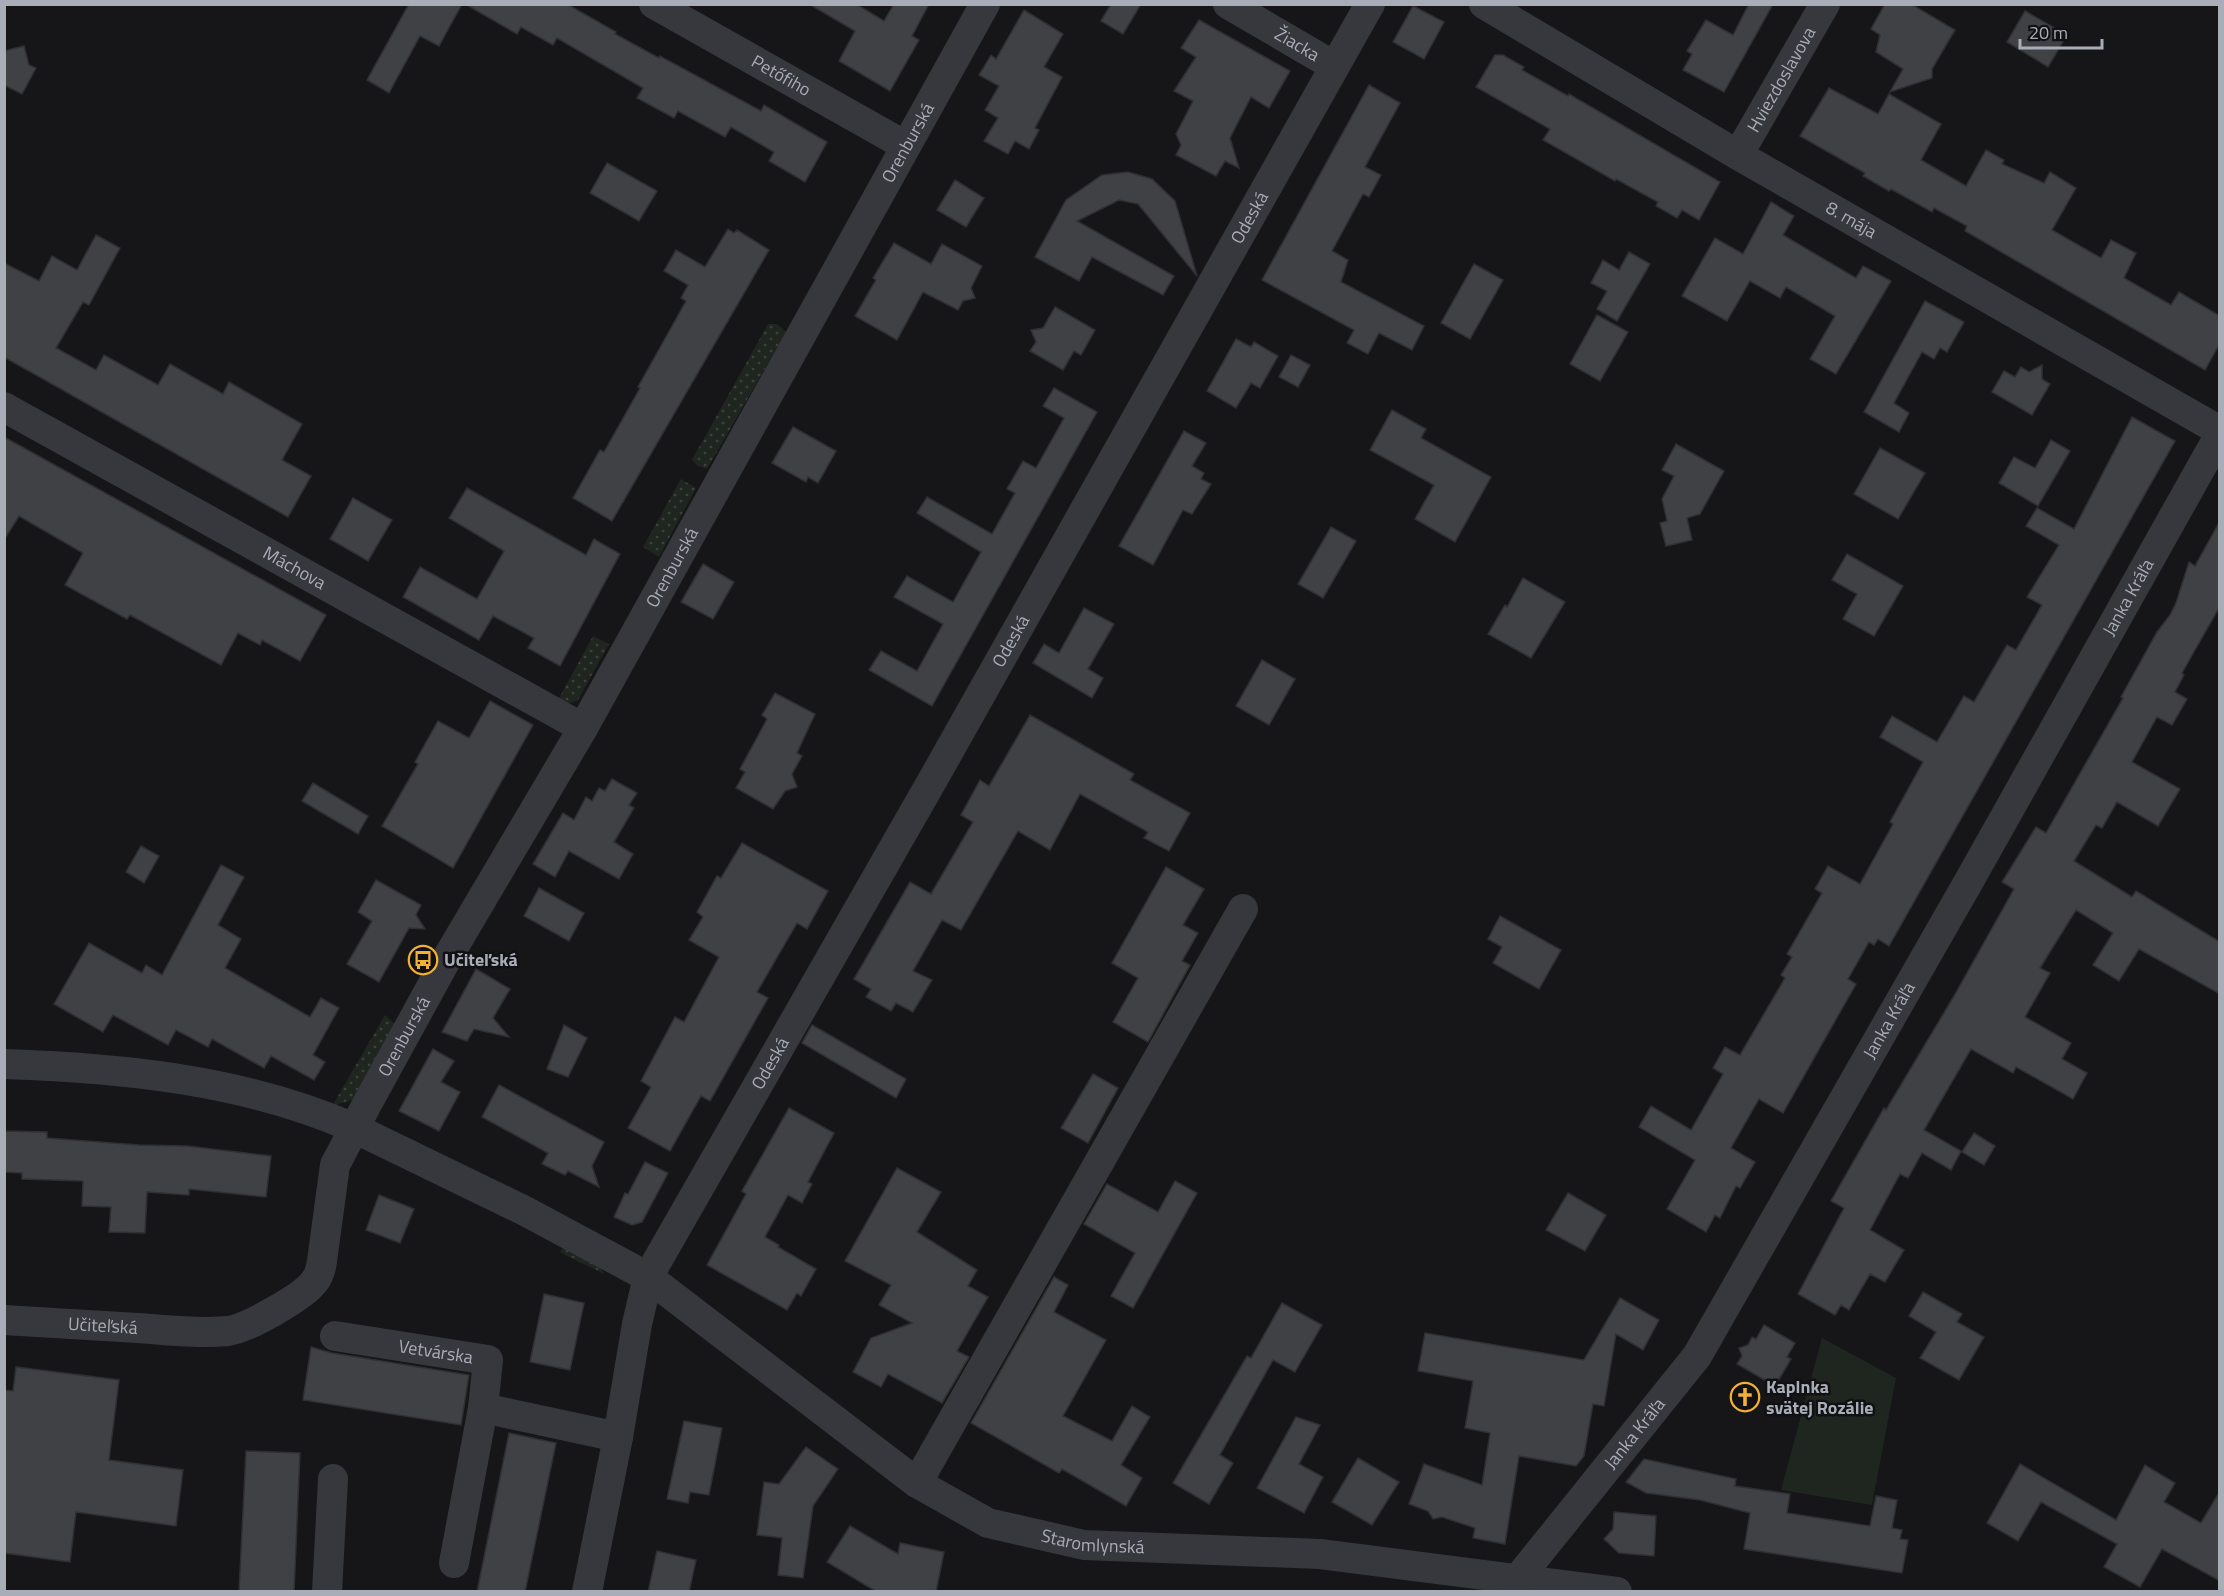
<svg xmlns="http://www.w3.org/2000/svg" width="2224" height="1596" font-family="'Titillium Web',sans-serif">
<defs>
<pattern id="grass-dots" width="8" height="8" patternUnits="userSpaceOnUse" patternTransform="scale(1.5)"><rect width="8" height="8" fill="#1e261f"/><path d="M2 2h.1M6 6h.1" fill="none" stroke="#3c433d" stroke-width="1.8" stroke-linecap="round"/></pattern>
</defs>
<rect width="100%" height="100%" fill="#161618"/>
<g fill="url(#grass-dots)">
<path d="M768,324H777L786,332L707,469L698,466L692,460Z"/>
<path d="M681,479L696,488L659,557L643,547Z"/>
<path d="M593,636L609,644L578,700L568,704L558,700Z"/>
<path d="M385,1015L395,1024L352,1100L336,1105L334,1103Z"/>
<path d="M563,1248L600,1267L604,1274L563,1254L560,1251Z"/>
</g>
<path fill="#1e261f" d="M1822,1338L1896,1378L1872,1505L1781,1490Z"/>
<g fill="#404145" stroke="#303034" stroke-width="1.5">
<path d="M409,4H462L439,46L420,36L389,93L367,80Z"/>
<path d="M465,4H567L616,32L615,34L659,58L660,56L761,111L764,105L827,142L805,182L769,161L774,152L731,127L725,137L678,111L674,118L637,98L643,88L557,38L553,45L521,27L517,34Z"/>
<path d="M809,4H856L884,21L894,4H929L912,36L919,40L890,91L839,61L855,31Z"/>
<path d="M1111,4H1141L1123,34L1101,21Z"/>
<path d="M1749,4H1773L1724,92L1683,70L1692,54L1687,51L1706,20L1733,35Z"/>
<path d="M1885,4H1911L1955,30L1932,69V78L1890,92L1903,69L1876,52L1880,35L1871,29Z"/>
<path d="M1413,6L1444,22L1424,59L1393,42Z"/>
<path d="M1024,10L1063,34L1044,67L1062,77L1035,128L1039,130L1029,149L1015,141L1008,154L984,141L998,118L985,110L999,86L979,75L991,55L996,59Z"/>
<path d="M2025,11L2067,35L2048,67L2007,42Z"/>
<path d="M1199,20L1290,71L1269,108L1251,97L1230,138L1239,168L1225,161L1216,176L1176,155L1181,145L1176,134L1193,101L1174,91L1196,57L1181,48Z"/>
<path d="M24,46L29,65L36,68L22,94L4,85V51Z"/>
<path d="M1495,55H1503L1524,67L1522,70L1568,96L1569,94L1720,182L1699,220L1682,210L1677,218L1656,206L1658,202L1616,179L1615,181L1543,140L1550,129L1476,87Z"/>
<path d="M1369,85L1400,103L1365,167L1381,175L1369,197L1363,194L1332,251L1348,260L1341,282L1424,326L1412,350L1379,333L1368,354L1347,343L1354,330L1262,280Z"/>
<path d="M1829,88L1878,114L1889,94L1941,124L1921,160L1966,186L1986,150L2004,160L2002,164L2044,183L2050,172L2076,188L2052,230L2101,258L2111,240L2136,253L2124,278L2171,305L2179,292L2220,316V343L2205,370L1965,231L1967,226L1934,208L1932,212L1891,189L1889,191L1863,176L1865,173L1800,136Z"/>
<path d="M607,163L657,191L639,221L590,193Z"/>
<path d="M1128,172L1152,179L1175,201L1197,276L1138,204L1119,200L1077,221L1174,276L1163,295L1092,257L1079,281L1035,257L1066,200L1102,175Z"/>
<path d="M955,180L984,198L966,227L937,210Z"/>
<path d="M1771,202L1794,216L1783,235L1856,278L1863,266L1891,281L1836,374L1810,359L1835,316L1786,287L1780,298L1750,281L1727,321L1682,296L1715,238L1743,254Z"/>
<path d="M728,229L734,233L737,230L769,250L612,521L573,498L600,450L604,452L640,388L638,387L686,301L681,298L688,285L664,271L676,250L705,267Z"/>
<path d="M96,235L120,248L89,305L83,302L56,348L96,370L104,355L158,385L170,364L223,394L229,382L302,424L282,460L311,476L288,517L4,357V263L39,281L52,256L77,270Z"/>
<path d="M894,243L931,264L942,244L982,266L971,288L975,298L963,301L958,310L923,292L897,340L855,316L876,280L873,278Z"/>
<path d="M1629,252L1650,264L1617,321L1597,309L1607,291L1591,283L1603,260L1619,270Z"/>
<path d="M1474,264L1503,280L1470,339L1441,323Z"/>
<path d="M1925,301L1964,322L1947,352L1940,348L1934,359L1922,352L1894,403L1909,413L1899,432L1864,412Z"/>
<path d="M1055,307L1095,330L1081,355L1074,351L1063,370L1030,351L1036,342L1031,330L1043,328Z"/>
<path d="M1597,315L1628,332L1600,381L1570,364Z"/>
<path d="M1236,339L1251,347L1254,342L1278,356L1260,388L1251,383L1236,408L1207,391Z"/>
<path d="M1291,355L1310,365L1298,387L1279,377Z"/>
<path d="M2042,365V379L2050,384L2032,415L1992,392L2004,371L2015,377L2021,367L2029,372Z"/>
<path d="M1054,388L1097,412L932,706L869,670L881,651L917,671L943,624L894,597L907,576L953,602L981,552L917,513L927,497L992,534L1015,493L1007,489L1023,461L1036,468L1064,418L1043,406Z"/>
<path d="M1392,410L1426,429L1421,438L1491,477L1455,542L1415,519L1434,485L1370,450Z"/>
<path d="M2132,417L2175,441L1889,946L1878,939L1874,945L1869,942L1848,979L1856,984L1783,1113L1759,1099L1731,1148L1755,1162L1740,1188L1736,1186L1720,1218L1715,1215L1706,1232L1667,1209L1695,1160L1639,1127L1651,1106L1691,1130L1723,1074L1713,1068L1725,1047L1740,1055L1785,978L1781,975L1792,957L1787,954L1822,893L1815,889L1828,866L1860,884L1893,824L1890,822L1923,762L1880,737L1892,716L1937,742L1964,696L1974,702L2007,645L2016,650L2042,605L2027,597L2059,545L2026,526L2037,508L2074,529Z"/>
<path d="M793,427L836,451L818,483L808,477L806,482L772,463Z"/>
<path d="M1184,431L1206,443L1192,466L1204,473L1201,479L1211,484L1192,514L1183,510L1153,565L1119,546Z"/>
<path d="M4,437L326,615L300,661L262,640L260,645L238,633L221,665L130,615L127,619L65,585L83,553L19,516L4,540Z"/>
<path d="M2051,440L2070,451L2038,506L1999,483L2014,457L2035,468Z"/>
<path d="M1676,444L1724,471L1700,514L1687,518L1692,540L1666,546L1660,523L1667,521L1662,499L1674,476L1662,470Z"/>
<path d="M1880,448L1925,473L1898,519L1854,494Z"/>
<path d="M467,488L586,555L594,539L620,554L560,666L528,648L534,638L493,616L479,640L403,597L420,567L477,599L504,551L449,518Z"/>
<path d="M353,498L392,520L368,561L330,539Z"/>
<path d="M2220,521V606L2182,673L2184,675L2175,692L2187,699L2172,725L2157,717L2132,762L2180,789L2158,826L2117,802L2102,828L2096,825L2074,861L2132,897L2136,891L2220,942V994L2139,949L2119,981L2093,965L2113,933L2076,910L2040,968L2050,973L2025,1017L2071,1043L2062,1059L2087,1073L2073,1099L2016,1067L2013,1073L1971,1049L1924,1130L1961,1151L1951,1170L1922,1153L1908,1178L1900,1174L1870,1230L1904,1250L1885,1282L1870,1274L1849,1310L1841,1305L1835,1315L1798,1294L1844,1208L1831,1201L1884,1108L1886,1110L1954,996L2014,889L2002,882L2036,827L2046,833L2123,698L2121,697L2157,632L2170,615L2176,603L2189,562L2195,566Z"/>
<path d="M1331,527L1356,541L1323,598L1298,584Z"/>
<path d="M1847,554L1903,586L1874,636L1843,619L1857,594L1832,580Z"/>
<path d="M703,564L734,582L713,619L681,602Z"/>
<path d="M1523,578L1565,602L1531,658L1488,634L1505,605L1507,607Z"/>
<path d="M1084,608L1114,624L1088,669L1103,678L1092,698L1033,663L1044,644L1059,653Z"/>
<path d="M1262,660L1295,679L1269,725L1236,706Z"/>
<path d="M775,693L815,714L797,753L802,756L792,774L797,787L785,791L773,809L736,788L745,772L740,769L767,719L762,715Z"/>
<path d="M490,701L533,725L453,868L382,826L418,764L415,762L438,721L469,738Z"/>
<path d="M1030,715L1134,774L1130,780L1190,813L1169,851L1144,838L1148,832L1080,794L1050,850L1018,831L961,930L942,920L913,971L932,980L913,1012L896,1003L891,1011L866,997L871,989L854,979L910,882L931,894L973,822L961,815L980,780L989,786Z"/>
<path d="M612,779L637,793L629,805L634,808L614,842L633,854L619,879L569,851L555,877L533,864L563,813L574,820L586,797L592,801L599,788L605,791Z"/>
<path d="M313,783L368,816L358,834L302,801Z"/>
<path d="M742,843L828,891L807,929L797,923L757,992L768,998L710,1101L701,1096L670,1151L628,1128L651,1087L641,1081L675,1017L684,1022L719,957L689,940L703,917L697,912L717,876L721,878Z"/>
<path d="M141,846L159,856L144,883L126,872Z"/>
<path d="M221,865L244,877L218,925L241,939L225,968L310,1017L321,998L339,1008L313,1055L325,1062L314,1080L271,1056L264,1068L212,1039L208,1047L176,1030L168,1045L113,1015L103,1032L54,1004L89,943L142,973L146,965L162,975Z"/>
<path d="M1166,867L1204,889L1183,925L1198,933L1182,961L1190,965L1148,1042L1113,1022L1138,978L1112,963Z"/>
<path d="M376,880L421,905L416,915L425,929L409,928L379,982L347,964L372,921L358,912Z"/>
<path d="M539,888L584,913L569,941L524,916Z"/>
<path d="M1500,916L1561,950L1539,989L1493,963L1502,947L1488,939Z"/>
<path d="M476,969L510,989L493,1018L509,1037L474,1029L467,1041L442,1032Z"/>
<path d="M564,1025L587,1038L568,1077L547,1069Z"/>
<path d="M812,1025L906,1079L896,1098L802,1043Z"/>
<path d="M433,1049L454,1061L441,1082L460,1092L439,1131L399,1111Z"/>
<path d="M1093,1074L1118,1088L1088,1143L1061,1128Z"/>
<path d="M499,1085L604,1142L592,1166L599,1187L568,1171L565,1175L542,1164L548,1153L482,1117Z"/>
<path d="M789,1108L834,1133L808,1182L812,1184L802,1203L788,1195L765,1237L779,1245L778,1247L816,1269L801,1296L797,1293L787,1310L707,1265L746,1194L742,1191Z"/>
<path d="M5,1131L47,1132V1138L139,1145L187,1146L271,1156L266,1197L189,1189V1195L147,1192L145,1233L109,1232L111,1207L82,1206L83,1181L22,1179V1173L4,1172Z"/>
<path d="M1974,1133L1995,1146L1984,1165L1962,1152Z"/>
<path d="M645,1162L668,1173L642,1222L632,1225L614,1217L625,1193L628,1194Z"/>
<path d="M897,1168L941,1192L917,1232L977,1270L968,1286L988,1297L957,1351L969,1357L942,1403L888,1374L881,1387L853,1372L871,1338L912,1323L879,1305L891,1285L845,1261Z"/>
<path d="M1175,1181L1197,1193L1133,1308L1111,1296L1135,1253L1084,1224L1107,1184L1158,1212Z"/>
<path d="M1568,1193L1606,1215L1585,1251L1546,1230Z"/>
<path d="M379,1195L414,1209L400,1243L366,1230Z"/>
<path d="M1054,1277L1068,1285L1054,1312L1106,1340L1063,1416L1112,1441L1132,1406L1150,1417L1121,1465L1142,1478L1126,1506L1062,1469L1059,1473L971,1423Z"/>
<path d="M1923,1292L1962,1314L1957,1322L1984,1337L1959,1380L1920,1358L1936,1332L1909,1316Z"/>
<path d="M544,1294L584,1303L570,1370L530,1362Z"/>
<path d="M1620,1298L1659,1320L1643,1350L1616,1334L1604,1406L1593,1404L1584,1456L1576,1466L1519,1456L1505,1544L1473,1538L1475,1528L1442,1517L1433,1519L1428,1511L1409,1504L1424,1464L1482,1485L1490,1433L1465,1428L1473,1381L1418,1371L1425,1333L1584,1360Z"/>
<path d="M1282,1303L1322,1325L1295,1372L1273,1360L1220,1455L1233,1463L1209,1504L1173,1483L1247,1356L1251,1358Z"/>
<path d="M1764,1325L1795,1343L1787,1357L1791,1359L1775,1386L1737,1364L1742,1356L1739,1348L1748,1345L1752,1337L1756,1339Z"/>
<path d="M311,1347L332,1353L469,1375L461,1425L303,1400Z"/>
<path d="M16,1367L119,1380L109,1460L183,1470L176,1526L76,1512L70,1562L4,1553V1390L13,1391Z"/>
<path d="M1296,1417L1320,1425L1299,1464L1323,1477L1304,1513L1257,1488Z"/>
<path d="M684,1421L722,1428L709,1495L690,1492L688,1503L667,1499Z"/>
<path d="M509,1433L556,1443L525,1592H477Z"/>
<path d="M806,1447L838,1469L813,1506L803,1578L778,1575L782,1538L757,1535L764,1482L779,1484Z"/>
<path d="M246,1451L300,1453L294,1592H239Z"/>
<path d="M1358,1458L1399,1482L1372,1525L1332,1502Z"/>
<path d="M1644,1459L1736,1479L1735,1486L1790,1494L1787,1513L1870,1526L1876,1496L1897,1500L1892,1528L1902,1530L1900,1539L1908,1540L1902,1573L1744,1549L1750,1513L1700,1500L1646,1493L1626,1482Z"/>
<path d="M2020,1464L2116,1520L2145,1465L2175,1483L2164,1502L2201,1523L2220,1491V1581L2162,1549L2140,1587L2104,1567L2117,1544L2041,1502L2018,1541L1987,1523Z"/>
<path d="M1614,1512L1656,1516L1654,1556L1619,1553L1604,1539L1613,1529Z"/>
<path d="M850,1526L898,1554L900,1543L944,1552L936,1592H877L827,1562Z"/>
<path d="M657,1551L696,1560L689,1592H648Z"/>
</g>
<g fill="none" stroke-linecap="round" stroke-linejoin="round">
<g stroke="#37383d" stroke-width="30">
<path id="s1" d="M654,4L906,146"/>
<path id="s2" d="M1228,4L1334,66"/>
<path id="s3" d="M1484,4L1738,155L2220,431"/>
<path id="s4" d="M1738,155L1825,4"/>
<path id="s5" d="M4,407L583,728"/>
<path id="s6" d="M4,1064C123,1068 245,1080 354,1128L525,1211L648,1277L917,1483L988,1523L1084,1545L1320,1554L1617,1592"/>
<path id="s7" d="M4,1320C49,1323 93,1325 137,1328C167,1330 198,1334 228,1331C246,1329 303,1297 314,1282C319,1276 321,1269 322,1261L335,1165L367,1104L446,960L583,728L985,4"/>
<path id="s8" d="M335,1336L488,1360L483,1408"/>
<path d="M917,1483L1243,909"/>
<path d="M454,1563L483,1408L618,1437"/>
<path d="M327,1592L333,1479"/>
<path id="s9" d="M587,1592L618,1437L637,1324L648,1277L932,781L1370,4"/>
<path id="s10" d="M1512,1592L1517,1580L1697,1356L1969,881L2220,434"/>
</g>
</g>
<defs>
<g id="bus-ring" transform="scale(1.5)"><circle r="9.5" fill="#111113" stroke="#f2b134" stroke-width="1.5"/><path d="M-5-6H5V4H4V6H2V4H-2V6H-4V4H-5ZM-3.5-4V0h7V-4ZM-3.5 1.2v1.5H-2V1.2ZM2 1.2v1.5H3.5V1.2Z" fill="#f2b134"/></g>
<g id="church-ring" transform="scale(1.5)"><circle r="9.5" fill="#111113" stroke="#f2b134" stroke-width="1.5"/><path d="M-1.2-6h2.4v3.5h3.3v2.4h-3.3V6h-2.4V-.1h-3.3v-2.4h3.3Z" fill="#f2b134"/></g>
</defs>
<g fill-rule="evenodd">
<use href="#bus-ring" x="423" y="960"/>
<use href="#church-ring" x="1745" y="1397"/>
</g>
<g text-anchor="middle" stroke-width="5" stroke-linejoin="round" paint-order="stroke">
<g font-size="18" fill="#a8adb8" stroke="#111113">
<text dy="6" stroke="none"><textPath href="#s2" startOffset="80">Žiacka</textPath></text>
<text dy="6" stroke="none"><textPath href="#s1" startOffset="146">Petőfiho</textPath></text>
<text dy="6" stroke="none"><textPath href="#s4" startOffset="87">Hviezdoslavova</textPath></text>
<text dy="6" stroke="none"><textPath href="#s7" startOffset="1616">Orenburská</textPath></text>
<text dy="6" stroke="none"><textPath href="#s9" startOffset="1539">Odeská</textPath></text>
<text dy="6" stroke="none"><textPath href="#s3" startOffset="426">8. mája</textPath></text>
<text dy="6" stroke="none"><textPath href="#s5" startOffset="332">Máchova</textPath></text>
<text dy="6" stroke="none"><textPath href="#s7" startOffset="1130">Orenburská</textPath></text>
<text dy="6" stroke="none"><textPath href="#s10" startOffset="1173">Janka Kráľa</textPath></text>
<text dy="6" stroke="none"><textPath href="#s9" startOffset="1053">Odeská</textPath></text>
<text dy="6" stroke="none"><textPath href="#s10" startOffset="687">Janka Kráľa</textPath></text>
<text dy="6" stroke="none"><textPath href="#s7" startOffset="590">Orenburská</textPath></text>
<text dy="6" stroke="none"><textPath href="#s9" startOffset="567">Odeská</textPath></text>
<text dy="6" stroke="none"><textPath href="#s7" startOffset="99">Učiteľská</textPath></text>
<text dy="6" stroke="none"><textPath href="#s8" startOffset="102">Vetvárska</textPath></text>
<text dy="6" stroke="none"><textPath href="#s10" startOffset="201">Janka Kráľa</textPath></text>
<text dy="6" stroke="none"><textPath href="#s6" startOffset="1215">Staromlynská</textPath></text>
</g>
<g font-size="18" font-weight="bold" fill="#a8adb8" stroke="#111113" text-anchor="start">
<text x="444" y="966">Učiteľská</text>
<text x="1766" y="1393">Kaplnka<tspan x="1766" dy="21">svätej Rozálie</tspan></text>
</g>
</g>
<rect width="2224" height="1596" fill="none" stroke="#a8adb8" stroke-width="12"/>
<path d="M2020 39v9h82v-9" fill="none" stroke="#a8adb8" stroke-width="3"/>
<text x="2029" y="39" font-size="18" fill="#a8adb8" stroke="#111113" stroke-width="4.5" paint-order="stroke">20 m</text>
</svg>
